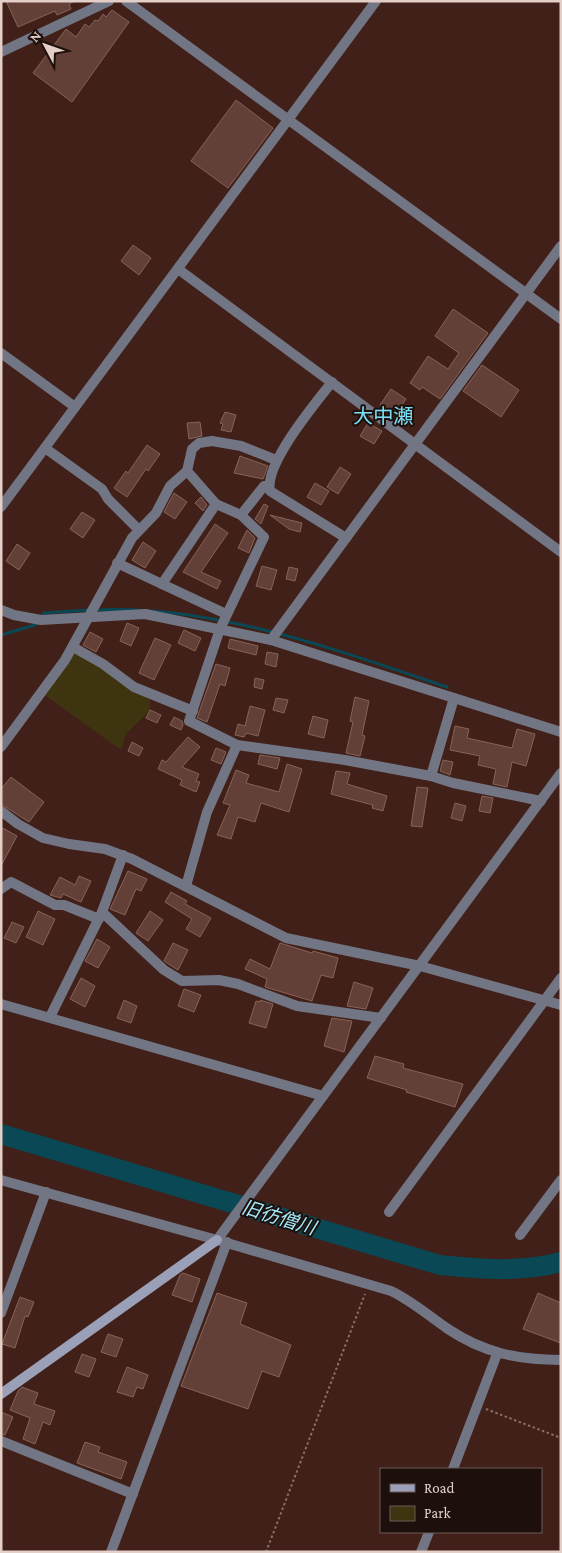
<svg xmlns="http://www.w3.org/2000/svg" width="562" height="1553" font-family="'Crimson Pro','Noto Sans JP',serif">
<rect width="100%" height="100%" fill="#402018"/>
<path fill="#3e3510" d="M75,649L150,694V710L126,734L121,750L42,693Z"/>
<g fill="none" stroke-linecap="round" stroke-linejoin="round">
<g stroke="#094854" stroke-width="3">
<path d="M95,610C212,604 337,650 447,687"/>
<path d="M1,635L35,625L44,613L89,610"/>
</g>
<path stroke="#094854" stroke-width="20" d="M1,1134L440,1265C480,1269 521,1273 561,1262"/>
</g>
<g fill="#624037" stroke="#876258">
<path d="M6,1H75L69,4L71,9L57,15L55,11L18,27Z"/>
<path d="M112,10L129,22L72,102L33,73L66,29L76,37L85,24L89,27L95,20L98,21L103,14L106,17Z"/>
<path d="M236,100L273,128L228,188L191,161Z"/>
<path d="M133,245L151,258L139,275L121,261Z"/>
<path d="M453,309L488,333L440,399L422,387L420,390L410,383L428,356L448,369L459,353L435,336Z"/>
<path d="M482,365L519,390L501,417L463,391Z"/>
<path d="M391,389L406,399L395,415L380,405Z"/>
<path d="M225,412L236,415L231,432L221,430L223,424L220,423Z"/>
<path d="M200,422L202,436L189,439L187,423Z"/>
<path d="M368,423L382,431L374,444L360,436Z"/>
<path d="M147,445L160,454L148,471L146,469L127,497L114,488L126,471L128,473Z"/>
<path d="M240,456L268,466L263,479L234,473Z"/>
<path d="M340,467L351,474L338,494L327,487Z"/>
<path d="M315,483L329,491L321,505L307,497Z"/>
<path d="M174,493L187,502L175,519L164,512Z"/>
<path d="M201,497L207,505L203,511L195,503Z"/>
<path d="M264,504L268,506L261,524L255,519Z"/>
<path d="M82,512L95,520L83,538L70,529Z"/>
<path d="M270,515L302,523L300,532L289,529Z"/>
<path d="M215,524L228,533L201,572L221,581L217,589L183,572Z"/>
<path d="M247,530L255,538L249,553L238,548Z"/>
<path d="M143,542L156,551L145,568L132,560Z"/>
<path d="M17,544L30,553L19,570L6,561Z"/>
<path d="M262,566L277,570L271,590L256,586Z"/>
<path d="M289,567L298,569L295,581L286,579Z"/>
<path d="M127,623L139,628L131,646L120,641Z"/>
<path d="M184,630L201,638L195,651L178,643Z"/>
<path d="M90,632L103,639L96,652L83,645Z"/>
<path d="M155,638L171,645L154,680L139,673Z"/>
<path d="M230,639L258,646L256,655L228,648Z"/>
<path d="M267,652L278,654L276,667L265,664Z"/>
<path d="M216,664L230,668L225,686L220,684L207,722L197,718Z"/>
<path d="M255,678L264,680L262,689L254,687Z"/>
<path d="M355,697L369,701L362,735L365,736L360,756L346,753L353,722L350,721Z"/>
<path d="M276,698L288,700L284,713L273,710Z"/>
<path d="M250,706L265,710L258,736L246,733L244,737L235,735L238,724L245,726Z"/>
<path d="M150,710L161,715L157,723L146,718Z"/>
<path d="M313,716L328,720L324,738L308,734Z"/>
<path d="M174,717L182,721L183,725L181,730L170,725Z"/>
<path d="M455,726L469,729L467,738L512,748L517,729L535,734L526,766L512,762L507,787L493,784L496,769L478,765L480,756L450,750Z"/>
<path d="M188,737L200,747L182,767L199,774L196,781L200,782L196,792L180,785L182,780L158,769L162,760L166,762Z"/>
<path d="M132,742L143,748L139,756L128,751Z"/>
<path d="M216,748L226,752L221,764L211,760Z"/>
<path d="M260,755L280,758L277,769L258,764Z"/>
<path d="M443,760L453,762L450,775L440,771Z"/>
<path d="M287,764L302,769L289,812L261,803L255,822L238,817L231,839L217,835L230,805L223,803L236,770L249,775L246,783L279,792Z"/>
<path d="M336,771L350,773L347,784L387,796L383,811L372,808L373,805L331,794Z"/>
<path d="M11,777L44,802L29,822L1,804V789Z"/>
<path d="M417,787L428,788L422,827L411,826Z"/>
<path d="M482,796L493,798L490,813L479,811Z"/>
<path d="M455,803L466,806L462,821L451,818Z"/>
<path d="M1,827L17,836L1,866Z"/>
<path d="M128,871L147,879L141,891L136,889L125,915L110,909Z"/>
<path d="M79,876L91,881L81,902L63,894L61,898L50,895L60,877L75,885Z"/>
<path d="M171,892L187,901L185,904L211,918L200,937L186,929L192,919L165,902Z"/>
<path d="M38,911L55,919L43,945L26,937Z"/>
<path d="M150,911L163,920L148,941L136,933Z"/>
<path d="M12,922L24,927L16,943L4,938Z"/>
<path d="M97,939L110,947L98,968L85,961Z"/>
<path d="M173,943L188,950L178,970L164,961Z"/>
<path d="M280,943L312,953L313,951L338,958L333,978L321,975L312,1001L265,987L267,979L245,969L250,959L270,969Z"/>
<path d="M81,978L95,986L85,1007L70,999Z"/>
<path d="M354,982L373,988L366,1009L347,1006Z"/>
<path d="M184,989L201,995L194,1012L178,1006Z"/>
<path d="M124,1000L137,1006L131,1023L117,1018Z"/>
<path d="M260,1000L273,1004L266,1028L249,1023L256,1001L260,1002Z"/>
<path d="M332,1018L352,1021L344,1052L324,1046Z"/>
<path d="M375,1056L404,1064L403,1068L463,1084L455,1107L406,1092L407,1090L367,1078Z"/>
<path d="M183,1273L200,1279L192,1302L172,1295L180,1275Z"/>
<path d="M217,1293L247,1303L240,1324L291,1345L279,1377L262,1371L248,1409L181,1386Z"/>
<path d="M538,1293L561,1303V1343L523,1329Z"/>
<path d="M20,1297L34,1302L28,1317L25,1316L15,1348L2,1344Z"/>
<path d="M108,1334L123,1339L116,1357L101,1352Z"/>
<path d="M82,1354L96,1359L89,1377L75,1372Z"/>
<path d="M127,1367L148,1375L143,1389L137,1387L133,1397L117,1392Z"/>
<path d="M22,1387L38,1393L34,1404L55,1411L50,1425L43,1422L35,1444L23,1439L30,1418L10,1410L18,1391Z"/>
<path d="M1,1412L13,1417L5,1435L1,1434Z"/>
<path d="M85,1442L100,1447L98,1452L127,1462L121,1479L77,1463Z"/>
</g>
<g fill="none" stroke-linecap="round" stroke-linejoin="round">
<g stroke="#8a6f67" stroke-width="2" stroke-dasharray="2.5 2.5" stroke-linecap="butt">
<path d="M486,1409L561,1438"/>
<path d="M266,1552L365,1294"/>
</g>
<g stroke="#727584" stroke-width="10">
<path d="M126,1L561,319"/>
<path d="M1,52L109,1"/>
<path d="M178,269L561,552"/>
<path d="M1,353L75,407"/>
<path d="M332,382C315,404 264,464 270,491L346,538"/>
<path d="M45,448L102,489L108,499L139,530"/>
<path d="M187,471L216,504"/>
<path d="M1,507L376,1"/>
<path d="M241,515L264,486H269"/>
<path d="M117,563L226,614"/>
<path d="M162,584L216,504L241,515L264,537L220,629L189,721L237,745L345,760L431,776L453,783L541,801"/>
<path d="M1,610L14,615L41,620L145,614L271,640L561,732"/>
<path d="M271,640L561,246"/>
<path d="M73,647L103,664L134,687L193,711"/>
<path d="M1,747L65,660L132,538L156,513L170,486L187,471L192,449L199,443L212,441L241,446L276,460"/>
<path d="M431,776L454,698"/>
<path d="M1,811L18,824L43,838L69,844L105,849L132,859L286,938L420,966L561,1005"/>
<path d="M186,886L207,812L237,745"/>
<path d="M1,889L11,882L55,905H64L99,919"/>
<path d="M102,912L164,970L182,981L219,980L238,984L297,1006L381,1018"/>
<path d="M1,1004L323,1096"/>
<path d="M50,1017L102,912L123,855"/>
<path d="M1,1180L217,1240L561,773"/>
<path d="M389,1212L561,978"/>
<path d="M520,1235L561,1180"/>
<path d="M217,1240L391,1291C412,1301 429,1316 448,1329C484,1353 518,1360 561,1360"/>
<path d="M1,1313L46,1192"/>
<path d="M1,1441L133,1494"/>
<path d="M453,1469L497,1354"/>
<path d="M111,1552L227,1242"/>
<path d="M421,1552L429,1532"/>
</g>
<path stroke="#9aa0b8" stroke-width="10" d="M1,1394L217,1240"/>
</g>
<g text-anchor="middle" stroke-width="4" stroke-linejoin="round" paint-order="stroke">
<g font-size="19" font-style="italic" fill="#a4eafc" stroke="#1d0f0b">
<text transform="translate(279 1217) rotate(17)" y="7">旧彷僧川</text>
</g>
<g font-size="20" fill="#7ae0f7" stroke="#1d0f0b">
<text x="383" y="423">大中瀬</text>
</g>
</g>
<rect width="562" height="1553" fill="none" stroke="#e3cec8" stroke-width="5"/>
<rect x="380" y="1468" width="162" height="65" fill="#1d0f0b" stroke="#6c5b57"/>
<rect x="390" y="1484" width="25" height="8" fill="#9aa0b8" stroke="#6c5b57"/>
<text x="424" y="1493" font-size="15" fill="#e3cec8">Road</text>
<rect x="390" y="1506" width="25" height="15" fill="#3e3510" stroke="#6c5b57"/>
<text x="424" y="1518" font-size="15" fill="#e3cec8">Park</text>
<g transform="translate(45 45) rotate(311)" stroke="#1d0f0b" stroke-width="4" paint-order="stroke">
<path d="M0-4L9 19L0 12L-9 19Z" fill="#e3cec8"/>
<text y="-8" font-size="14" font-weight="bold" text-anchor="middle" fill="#e3cec8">N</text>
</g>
</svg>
